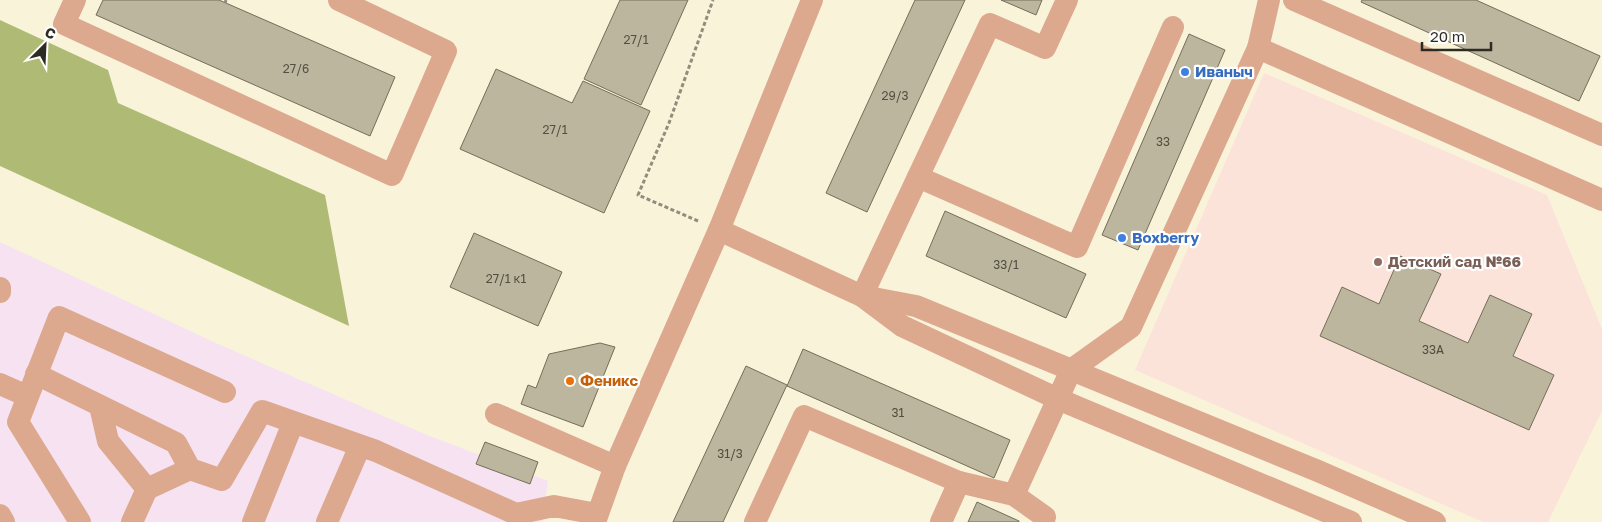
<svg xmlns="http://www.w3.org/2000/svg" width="1602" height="522" font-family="'Golos Text',sans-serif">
<rect width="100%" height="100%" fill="#f9f3da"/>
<path fill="#f6e2f1" d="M0,242L218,344L427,435L548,481L542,522H0Z"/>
<path fill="#fce3da" d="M1264,73L1547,195L1602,329V411L1548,522H1483L1135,370Z"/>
<path fill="#afbb74" d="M0,20L108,70L118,103L325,195L349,326L0,166Z"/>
<g fill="#bcb69e" stroke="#746e58">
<path d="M103,0H219L395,77L370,136L96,15Z"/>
<path d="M620,0H688L641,105L584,79Z"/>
<path d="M915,0H965L867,212L826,193Z"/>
<path d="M1001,0H1042L1036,15Z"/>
<path d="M1362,0H1476L1600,56L1579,101L1361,2Z"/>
<path d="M1189,34L1225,50L1138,250L1102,235Z"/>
<path d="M496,69L572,103L583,81L650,111L604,213L460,149Z"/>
<path d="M945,211L1086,274L1066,318L926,256Z"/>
<path d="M474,233L562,272L538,326L450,287Z"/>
<path d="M1400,256L1441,274L1419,321L1468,343L1490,295L1532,314L1513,356L1554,375L1529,430L1320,336L1342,287L1379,304Z"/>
<path d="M600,343L615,347L583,427L521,404L528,385L536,388L549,354Z"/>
<path d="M803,349L1010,440L994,478L787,386Z"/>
<path d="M746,366L787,385L723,522H673Z"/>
<path d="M485,442L538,462L530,484L476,464Z"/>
<path d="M977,502L1019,521V522H968Z"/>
</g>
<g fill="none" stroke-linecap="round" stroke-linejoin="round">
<g stroke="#918d7c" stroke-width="3" stroke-dasharray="4 2.5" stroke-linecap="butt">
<path d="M225,3L226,0"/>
<path d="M698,221L638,195L669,123L713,0"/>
</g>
<g stroke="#dca98f" stroke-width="22">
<path d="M75,0L64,24L392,175L446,51L339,0"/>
<path d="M1294,0L1602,135"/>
<path d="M1258,48L1602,200"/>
<path d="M918,177L1077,247L1173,27"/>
<path d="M719,230L862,296L902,326L1058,399L1351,522"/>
<path d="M0,288V292"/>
<path d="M862,296L990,24L1045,48L1067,0"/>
<path d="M868,297L916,306L1318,471L1435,522"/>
<path d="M36,374L176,443L190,469L222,480L262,411L376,451L516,514L554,506L597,514"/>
<path d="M0,384L27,396"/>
<path d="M100,406L108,441L147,489"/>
<path d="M496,414L615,466"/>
<path d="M1014,495L1071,370L1131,327L1258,48L1269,0"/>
<path d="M0,515L4,522"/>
<path d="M80,522L18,422L59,317L225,392"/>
<path d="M132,522L147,489L190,469"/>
<path d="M253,522L293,423"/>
<path d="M327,522L360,446"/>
<path d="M595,522L615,466L719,230L812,0"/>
<path d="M755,522L804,416L959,482L1014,495L1045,517L1043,522"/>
<path d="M941,522L959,482"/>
</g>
</g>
<g fill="#3f7fe0" stroke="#fff" stroke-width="2">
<circle cx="1185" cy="72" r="5"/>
<circle cx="1122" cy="238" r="5"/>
</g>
<circle fill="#8d6e63" stroke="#fff" stroke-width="2" cx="1378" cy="262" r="5"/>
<circle fill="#e8710a" stroke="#fff" stroke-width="2" cx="570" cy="381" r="5"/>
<g text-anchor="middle" stroke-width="4.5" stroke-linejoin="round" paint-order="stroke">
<g font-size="12" fill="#524e41">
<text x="636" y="44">27/1</text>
<text x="296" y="73">27/6</text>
<text x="895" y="100">29/3</text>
<text x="555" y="134">27/1</text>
<text x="1163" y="146">33</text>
<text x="1006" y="269">33/1</text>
<text x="506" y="283">27/1 к1</text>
<text x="1433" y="354">33А</text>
<text x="898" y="417">31</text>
<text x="730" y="458">31/3</text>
</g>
<g font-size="15" font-weight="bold" fill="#366cbe" stroke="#fff" text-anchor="start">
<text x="1195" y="77">Иваныч</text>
<text x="1132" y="243">Boxberry</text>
</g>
<g font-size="15" font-weight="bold" fill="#785e54" stroke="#fff" text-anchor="start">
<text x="1388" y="267">Детский сад №66</text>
</g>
<g font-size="15" font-weight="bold" fill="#c56008" stroke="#fff" text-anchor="start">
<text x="580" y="386">Феникс</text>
</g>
</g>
<g transform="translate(45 45) rotate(24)" stroke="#ffffff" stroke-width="4" paint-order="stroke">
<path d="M0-4L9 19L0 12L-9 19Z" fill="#2e2c22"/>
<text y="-8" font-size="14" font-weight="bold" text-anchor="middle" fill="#2e2c22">С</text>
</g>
<path d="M1422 42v8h69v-8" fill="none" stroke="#2e2c22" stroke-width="2.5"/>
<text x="1430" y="42" font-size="15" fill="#2e2c22" stroke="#ffffff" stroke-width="4" paint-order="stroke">20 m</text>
</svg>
